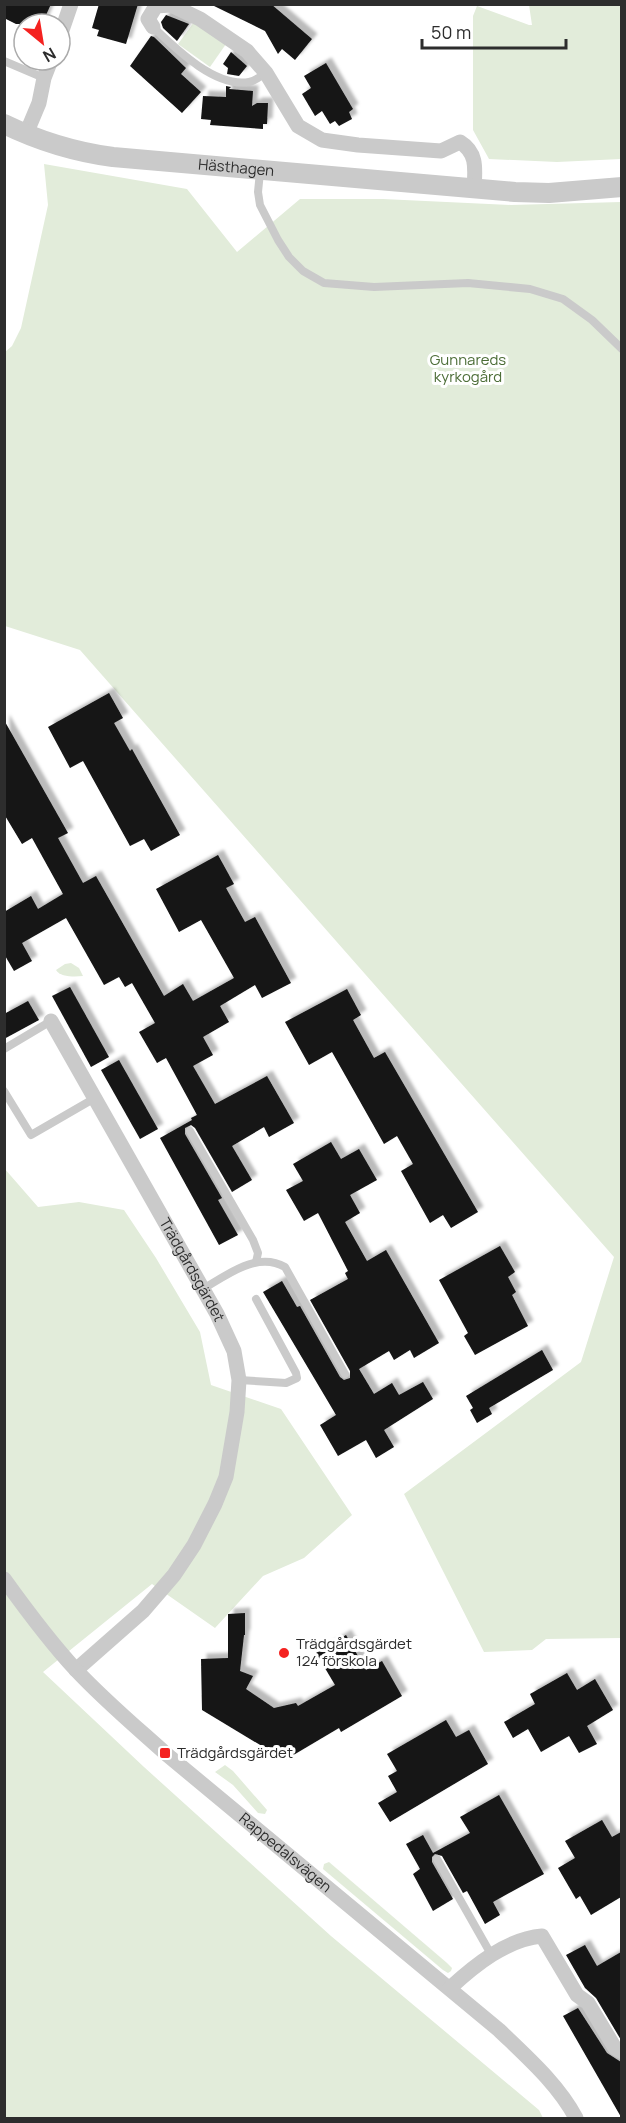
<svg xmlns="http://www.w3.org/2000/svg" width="626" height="2123" font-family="Manrope,sans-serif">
<defs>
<filter id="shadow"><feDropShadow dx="5.5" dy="-5.5" stdDeviation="1.5" flood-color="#0004"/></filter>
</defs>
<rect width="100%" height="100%" fill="#fff"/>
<g fill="#e2ecda">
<path d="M529,5H621V159L557,162L489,159L473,130V16L477,6L529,25H532Z"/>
<path d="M194,22L226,44L210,67L178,44Z"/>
<path d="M44,164L187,189L237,252L300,199H383L511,205L621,202V1638L546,1639L532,1650L484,1652L404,1494L581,1362L614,1257L80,650L5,626V352L12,346L21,328L48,205Z"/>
<path d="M71,963L79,968L83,976C74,977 60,977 56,970L65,964Z"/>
<path d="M4,1168L38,1207L79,1202L124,1210L156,1258L200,1332L211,1385L281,1409L352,1515L304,1558L263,1576L215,1628L152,1584L43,1672L144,1767L331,1936L539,2110L543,2118H5Z"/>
<path d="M225,1765L233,1771L267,1810L265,1814L258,1813L233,1785L215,1772Z"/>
<path d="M329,1862L447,1963L452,1968L451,1971L448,1973L443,1970L323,1869L324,1864Z"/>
</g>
<g fill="#141414" filter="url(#shadow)">
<path d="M4,4H51L42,24H16L4,18Z"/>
<path d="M99,4H138L126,44L97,36L99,30L92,28Z"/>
<path d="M210,4H271L312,39L295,60L282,49L278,54L265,31Z"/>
<path d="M166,15L189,24L177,41L163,28L161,22Z"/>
<path d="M151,36L154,37L186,68L181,74L201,92L182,113L130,66Z"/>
<path d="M231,52L247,66L239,76L227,74L228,68L223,64Z"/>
<path d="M326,63L353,109L349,112L352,119L339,126L335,121L330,124L322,111L315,116L302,94L311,88L304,76Z"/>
<path d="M226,86L231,87L229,89L253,91L252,106L257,103H268L267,124H263V129L210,125L211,120L201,119L203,96L226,97Z"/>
<path d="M109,693L123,718L114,723L130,751L132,749L180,835L151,851L144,839L130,846L83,761L70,768L48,727Z"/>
<path d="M4,720L68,833L58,838L83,883L96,876L164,996L183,984L193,1001L234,978L201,920L179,932L156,889L218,855L234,884L226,888L245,922L255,917L291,983L262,998L255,985L220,1006L229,1022L203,1037L213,1055L193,1066L215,1104L267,1076L294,1123L269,1137L264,1127L232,1146L252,1180L232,1192L195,1128L191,1125L185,1128V1134L222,1198L218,1200L238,1235L219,1245L160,1138L192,1120L191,1118L197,1115L166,1058L157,1063L139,1032L155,1023L132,983L125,987L119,977L104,985L66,918L22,943L32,961L14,971L4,954V912L31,896L38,909L63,894L32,838L22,844L4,814Z"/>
<path d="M70,987L109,1057L91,1067L52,996Z"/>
<path d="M347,989L361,1015L353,1020L374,1058L385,1052L478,1212L451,1228L443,1215L430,1223L401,1171L413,1164L397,1136L384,1144L332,1052L309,1065L285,1022Z"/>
<path d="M28,1001L39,1020L4,1039V1014Z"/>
<path d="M119,1060L158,1129L140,1139L101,1070Z"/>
<path d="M331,1142L341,1159L359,1149L377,1180L350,1195L360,1213L345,1222L367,1261L386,1250L439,1343L414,1358L410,1350L394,1360L389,1351L359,1369L374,1394L392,1383L399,1395L423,1382L433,1399L384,1430L394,1447L376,1458L366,1440L338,1456L320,1425L336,1415L263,1292L282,1281L297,1307L300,1306L340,1377L344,1380L350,1378V1371L310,1300L348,1279L345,1273L348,1271L318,1213L304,1221L286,1190L303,1181L293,1164Z"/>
<path d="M500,1246L515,1272L508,1277L516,1292L512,1295L528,1326L475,1355L464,1336L468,1333L439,1280Z"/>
<path d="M542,1350L553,1370L489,1408L492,1414L477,1423L470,1410L473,1408L466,1396Z"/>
<path d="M245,1613V1635H244L240,1671L253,1676L246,1689L274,1708L296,1703L298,1706L335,1685L316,1653L346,1635L366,1670L382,1661L402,1696L341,1732L339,1728L285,1760L202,1710L201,1659L228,1658V1614Z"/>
<path d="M567,1673L577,1690L595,1679L613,1710L587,1726L597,1744L579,1753L569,1736L541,1752L528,1729L513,1738L504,1722L535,1704L530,1694Z"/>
<path d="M446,1720L456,1737L469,1730L488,1764L390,1822L378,1803L397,1792L388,1776L397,1771L387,1754Z"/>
<path d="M499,1795L544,1874L493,1902L500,1915L485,1924L467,1891L463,1893L442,1856L435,1854L432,1857V1862L453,1899L433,1911L413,1874L420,1869L406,1844L423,1835L433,1853L470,1833L460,1817Z"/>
<path d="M602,1820L612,1837L621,1832V1897L591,1915L580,1896L576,1899L558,1868L575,1858L565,1841Z"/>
<path d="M585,1945L597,1966L621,1952V2040L596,1998L585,1988L566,1955Z"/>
<path d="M578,2008L607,2053L621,2062V2117L563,2016Z"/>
</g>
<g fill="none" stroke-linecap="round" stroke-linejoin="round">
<g stroke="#cacaca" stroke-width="8">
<path d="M153,27C175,48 215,88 249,82C255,81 261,76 266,73"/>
<path d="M4,61L44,78"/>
<path d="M260,172L258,192L260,205L278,240L289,257L303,271L324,283L374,287L468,283L530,289L563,299L592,320L622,349"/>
<path d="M4,1049L51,1021"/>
<path d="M4,1091L31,1135L95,1098"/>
<path d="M190,1131L253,1240L258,1253L256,1262"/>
<path d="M203,1289C227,1275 257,1251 285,1267L345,1374"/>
<path d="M239,1380L286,1383L297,1378L296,1373L256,1299"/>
<path d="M437,1859L492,1956"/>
</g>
<g stroke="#cacaca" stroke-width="15">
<path d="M153,27L148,19L156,6L171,5L200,19L247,51L266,73L298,126L322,140L358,145L441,151L460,142C478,153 475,170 474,189"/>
<path d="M60,36L71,4"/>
<path d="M26,134L39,103L44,78L51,60"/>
<path id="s1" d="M51,1021L217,1314L234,1351L239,1380L237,1412L226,1477L215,1504L194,1545L174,1575L143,1611L76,1670"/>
<path id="s2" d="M4,1579C27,1611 50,1642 76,1670C104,1700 135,1726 165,1753L499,2030C527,2057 558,2084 576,2118"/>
<path d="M450,1988C475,1965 507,1939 542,1936L577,1995L588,2003L615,2048L622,2052"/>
</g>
<path stroke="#cacaca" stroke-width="20" id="s3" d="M4,124C39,141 75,152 113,157L515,192L549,193L622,187"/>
</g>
<g fill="#f42220" stroke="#fff" stroke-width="2">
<circle cx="284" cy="1653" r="6"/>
<rect x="159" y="1747" width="12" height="12" rx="3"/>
</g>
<g text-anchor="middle" stroke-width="6" stroke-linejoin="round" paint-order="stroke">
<g font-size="15" fill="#2d2d2d" stroke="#fff">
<text dy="5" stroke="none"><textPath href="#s3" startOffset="238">Hästhagen</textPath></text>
<text dy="5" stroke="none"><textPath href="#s1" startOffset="286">Trädgårdsgärdet</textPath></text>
<text dy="5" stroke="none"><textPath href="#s2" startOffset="394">Rappedalsvägen</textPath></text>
</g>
<g font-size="15" fill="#4c6d37" stroke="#fff">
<text x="468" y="365">Gunnareds<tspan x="468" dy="17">kyrkogård</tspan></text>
</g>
<g font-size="15" fill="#2d2d2d" stroke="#fff" text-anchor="start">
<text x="296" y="1649">Trädgårdsgärdet<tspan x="296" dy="17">124 förskola</tspan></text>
<text x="177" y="1758">Trädgårdsgärdet</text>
</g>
</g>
<rect width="626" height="2123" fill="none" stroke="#2d2d2d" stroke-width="12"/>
<g transform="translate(42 42) rotate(150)"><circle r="28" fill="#ffffff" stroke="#ababab" stroke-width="1.5"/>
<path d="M0-4.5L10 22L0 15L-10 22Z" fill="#f42220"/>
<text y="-9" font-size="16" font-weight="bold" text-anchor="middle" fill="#2d2d2d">N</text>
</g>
<path d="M422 39v9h144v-9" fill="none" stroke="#2d2d2d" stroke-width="3"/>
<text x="431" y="39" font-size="18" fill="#2d2d2d" stroke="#ffffff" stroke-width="4.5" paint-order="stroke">50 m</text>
</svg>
